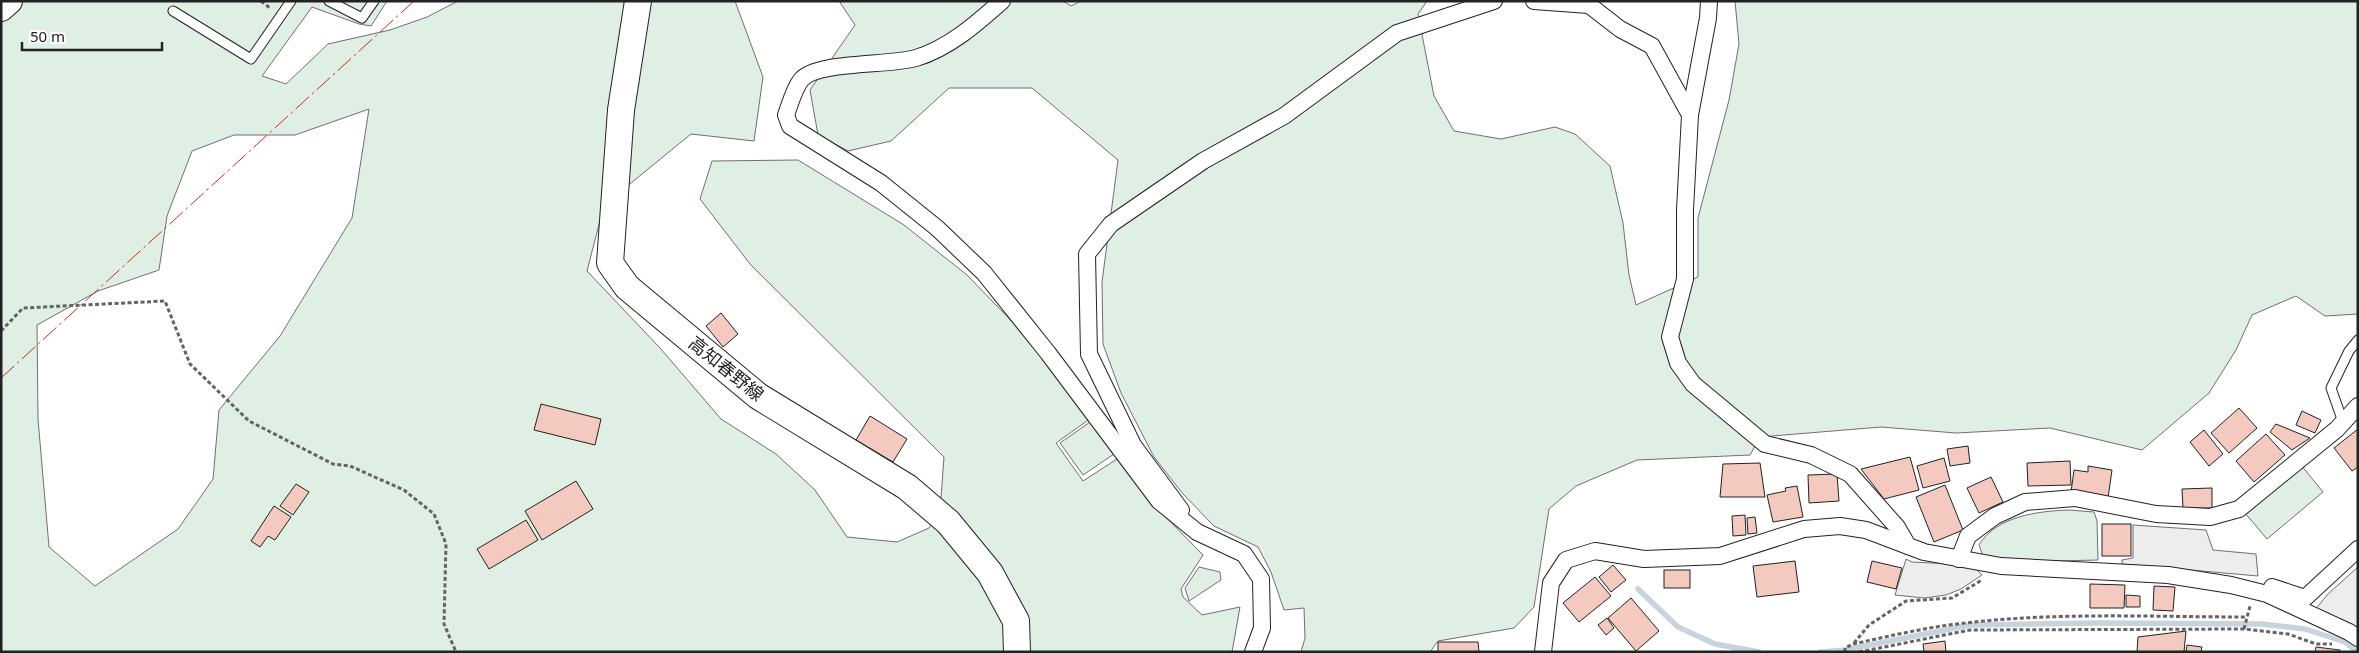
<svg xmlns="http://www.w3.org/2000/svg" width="2359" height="653" font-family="'Noto Sans','Noto Sans JP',sans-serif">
<rect width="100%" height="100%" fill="#fff"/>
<g fill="#e0efe3" stroke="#6f6f6f" fill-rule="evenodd">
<path d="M1,1H387L371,26L359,24L312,7L262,76L286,84L328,44L390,30L427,17L458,1H735L763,77L754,141L691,134L604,205L587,271L660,348L721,419L776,454L815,490L847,537L897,542L929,528L940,512L944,457L750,264L700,199L712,161L798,160L904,225L967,275L1023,333L1091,418L1056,443L1083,481L1117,459L1154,505L1203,555L1181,589L1183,597L1202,615L1240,607L1232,652H1ZM369,109L352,218L280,336L219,410L213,479L178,529L95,586L49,547L38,419L37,325L98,291L159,270L167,216L192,151L234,135H295Z"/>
<path d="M839,1H1063L1071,6L1081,1H1427L1418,14L1434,96L1454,131L1501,139L1555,127L1575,134L1610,166L1623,223L1629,275L1636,305L1698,277V218L1729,100L1739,44L1735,1H2358V314L2325,316L2296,296L2252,315L2236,350L2209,393L2142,450L2050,428L1956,433L1881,427L1760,437L1750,455L1637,460L1576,486L1549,509L1534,607L1514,628L1438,641L1430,652H1301L1305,638L1304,608L1284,610L1271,572L1258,547L1214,526L1183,494L1154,457L1121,393L1103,344L1102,282L1118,160L1032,88H949L891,141L848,151L818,135L810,90L855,25Z"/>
<path d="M1093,420L1117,452L1083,475L1060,443Z"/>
<path d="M2301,465L2323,492L2267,539L2245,513Z"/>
<path d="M2069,510L2094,512L2097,521L2098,560L2014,562L1983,556L1979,545C1996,516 2039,511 2069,510Z"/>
<path d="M1199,567L1220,572L1221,580L1189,601L1185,588Z"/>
</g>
<g fill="#ededed" stroke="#6f6f6f">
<path d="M2133,525L2206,530L2213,550L2256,554L2258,576L2122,564V560L2133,558Z"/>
<path d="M1906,559L1912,562L1972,565L1982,575L1961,589L1946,595L1924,598L1895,595Z"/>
<path d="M2358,567V627L2314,611L2328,594Z"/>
</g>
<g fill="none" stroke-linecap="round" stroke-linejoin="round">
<g stroke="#c7d3dd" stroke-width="5.5">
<path d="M1638,589L1678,627L1715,644L1759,652"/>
<path d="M1820,652L1845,650L1970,625L2095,623L2262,624L2305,629L2345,642L2357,652"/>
</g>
</g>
<g fill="#f3c9c0" stroke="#222">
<path d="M721,313L738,334L723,347L706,326Z"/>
<path d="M541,404L601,419L595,445L534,430Z"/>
<path d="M2239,408L2257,428L2229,453L2211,433Z"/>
<path d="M2302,411L2321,420L2315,433L2296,425Z"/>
<path d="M870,416L907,439L893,462L856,440Z"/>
<path d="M2276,424L2310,438L2292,450L2270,432Z"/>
<path d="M2358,429V467L2352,471L2334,448Z"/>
<path d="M2204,430L2223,454L2209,466L2190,442Z"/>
<path d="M2266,434L2285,455L2254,482L2236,461Z"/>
<path d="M1968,446L1970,463L1950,466L1947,449Z"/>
<path d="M1910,457L1919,490L1884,499L1861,469Z"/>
<path d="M1944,458L1950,481L1923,488L1917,466Z"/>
<path d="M2070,461L2071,485L2028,486L2027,463Z"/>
<path d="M1760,463L1765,497H1720L1723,464Z"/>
<path d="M2088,466L2112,470L2108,498L2071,492L2074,470L2088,472Z"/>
<path d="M1837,474L1839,501L1809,503L1808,475Z"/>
<path d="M1991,477L2003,502L1979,513L1967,488Z"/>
<path d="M576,481L593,509L542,540L525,511Z"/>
<path d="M296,484L309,492L293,515L280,506Z"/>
<path d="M1945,485L1963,530L1934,542L1916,497Z"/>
<path d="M1797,486L1803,517L1773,522L1767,495L1786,491L1785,488Z"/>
<path d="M2212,488V508H2183L2182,489Z"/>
<path d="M274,506L291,517L275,540L268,536L260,547L251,541Z"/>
<path d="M1745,515L1746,535L1733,536L1732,516Z"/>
<path d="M1755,517L1757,533L1748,534L1747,518Z"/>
<path d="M526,520L538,540L489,569L477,549Z"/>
<rect x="2102" y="524" width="29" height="32"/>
<path d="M1795,561L1799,592L1757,597L1753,566Z"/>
<path d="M1872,561L1902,568L1896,589L1867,582Z"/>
<path d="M1613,565L1626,580L1611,592L1599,577Z"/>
<rect x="1664" y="570" width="26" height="18"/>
<path d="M1595,577L1611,596L1579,622L1563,603Z"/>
<path d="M2090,584L2125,585L2124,608H2090Z"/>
<path d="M2154,586L2175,587L2173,611L2153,610Z"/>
<path d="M2126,595L2140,596V607H2126Z"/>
<path d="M1631,598L1659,631L1636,651L1608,618Z"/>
<path d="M1607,618L1614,628L1606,635L1598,625Z"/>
<path d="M2186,631L2184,652H2137L2138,637Z"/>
<path d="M1945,641L1946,652H1924L1923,644Z"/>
<path d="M1438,642H1478L1479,652H1438Z"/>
<path d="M2187,645L2202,647L2201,652H2186Z"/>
<path d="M2316,647L2340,650V652H2315Z"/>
</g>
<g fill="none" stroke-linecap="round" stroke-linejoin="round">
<g stroke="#222" stroke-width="11">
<g id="service">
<path d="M329,1L362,18L374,1"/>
<path d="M173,11L251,59L291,1"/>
<path d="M2343,422L2331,388L2349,351L2358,340"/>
</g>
</g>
<g stroke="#222" stroke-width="18">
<g id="minor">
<path d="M1002,1C976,24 949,48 916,58C889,66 816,61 801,80C794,89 790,104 786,115L790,126L881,183L937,228L984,273L1048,353L1159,501L1197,532L1244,554L1261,579L1262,628L1253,652"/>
<path d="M1534,1L1589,5L1620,29L1652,46L1690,115L1685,210V279L1670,337L1678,363L1693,384L1765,444L1811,455L1850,474L1897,527L1908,546"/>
<path d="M1690,115L1708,18L1709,1"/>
<path d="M1181,510L1133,445L1089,354L1087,254L1111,224L1203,161L1284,116L1397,33L1494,1"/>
<path d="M1959,559L1968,536L1995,516L2025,502L2075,498L2156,514L2210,517L2239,509L2337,429L2358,406"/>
<path d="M2272,587L2305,598L2358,549"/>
<path d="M1543,652L1551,583L1566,560L1595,551L1644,559L1720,556L1804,529L1840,526L1866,530L1924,552L2001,566L2168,575L2231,585L2267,594L2349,632L2358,638"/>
</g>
</g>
<g stroke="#222" stroke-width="28">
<g id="primary">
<path d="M638,1L621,110L610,263L627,287L758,396L907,487L948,522L990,573L1016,621L1017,652"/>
<path d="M1,8L9,1"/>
</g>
</g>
<g stroke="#646464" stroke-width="3" stroke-dasharray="4 2.5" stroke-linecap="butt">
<path d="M261,1L270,8"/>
<path d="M1,331L23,308L165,301L190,364L249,421L333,464L350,466L404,490L434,514L446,544L444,624L456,652"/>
<path d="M2244,629L2250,606"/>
<path d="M1854,643L1869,625L1906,601L1952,598L1982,580"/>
<path d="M1845,652V648L1853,644C1890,636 1927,627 1965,623C2058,612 2154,617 2247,617"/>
<path d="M1859,652L1970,630L2244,629L2288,634L2316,644H2332"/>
</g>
<use href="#service" stroke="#fff" stroke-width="9"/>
<use href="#minor" stroke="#fff" stroke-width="16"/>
<use href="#primary" stroke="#fff" stroke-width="26"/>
<path stroke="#c62828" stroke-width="1" stroke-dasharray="18 4 2.5 4" stroke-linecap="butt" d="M1,378L414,1"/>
</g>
<g text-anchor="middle" stroke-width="4" stroke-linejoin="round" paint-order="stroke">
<g font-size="18" fill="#222" stroke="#fff">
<text transform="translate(726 369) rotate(39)" y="6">高知春野線</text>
</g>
</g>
<rect width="2359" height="653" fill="none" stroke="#222222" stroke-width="5"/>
<path d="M22 42v8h140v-8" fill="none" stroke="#222222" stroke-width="2.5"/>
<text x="30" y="42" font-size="15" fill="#222222" stroke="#ffffff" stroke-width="4" paint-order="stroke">50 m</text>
</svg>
